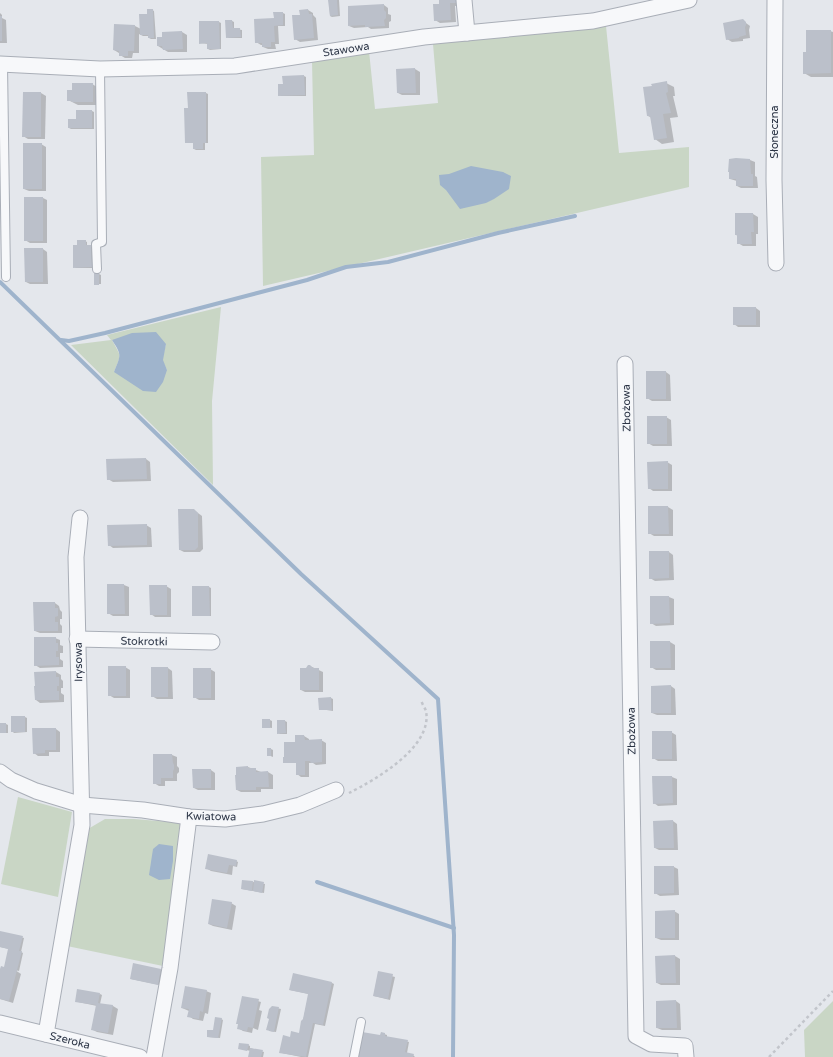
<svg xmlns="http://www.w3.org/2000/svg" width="833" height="1057" font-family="'Varela Round',sans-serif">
<rect width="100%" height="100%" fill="#e4e7ec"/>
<g fill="#c9d6c5" fill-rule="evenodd">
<path d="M606,26L619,153L689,147V187L263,286L261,157L314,155L312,61L369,51L375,109L438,103L433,44Z"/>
<path d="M221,307L212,401L213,485L71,345L111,340L107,335ZM112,340L166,344L162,360L167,370L114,372C122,353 121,357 112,340Z"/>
<path d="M18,797L72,812L58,897L1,884Z"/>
<path d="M105,819H134L182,823L163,966L67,946L88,829Z"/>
<path d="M833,1001V1057H805L804,1030Z"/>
</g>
<g fill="#9fb4cc">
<path d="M471,166L503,172L511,176L509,189L494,199L486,203L460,209L446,190L440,185L439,175L449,174Z"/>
<path d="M156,332L166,344L163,360L167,370L163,382L156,392L143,391L114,372C121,355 122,355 112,340L132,333Z"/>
<path d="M159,844L173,846V861L170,879L159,880L149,875L153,849Z"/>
</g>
<g fill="#0003">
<path d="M329,0H339L340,16L332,17L330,16Z"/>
<path d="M440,0H463V5L455,6L456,22L440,23L435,20L440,5Z"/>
<path d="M384,5L388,8V14L391,15V21L389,22V28L371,29L368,27L354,28L349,26Z"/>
<path d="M152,10L154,11L156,39H151L149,38V36H143L139,34V53H133L132,58H125L120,55L119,53L114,50L135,26L141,29L148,15Z"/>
<path d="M308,10L313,13V15L316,18L318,40L300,42L295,39L301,16Z"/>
<path d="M0,13L2,15V18L6,20L7,43H0Z"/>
<path d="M283,13L285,14V26H278L279,44H275L276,49H268L263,47V45H261L256,42Z"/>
<path d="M742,20L750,26L749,30L750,38L743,39V41L732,42L727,39Z"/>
<path d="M232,21L234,22V29L242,30V38H229L227,37Z"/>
<path d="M219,22L221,23V49L210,50L208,49V44L200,43Z"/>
<path d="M830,31L833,32V77H811L804,73L807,53Z"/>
<path d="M182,32L187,35V52H168L158,46L163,38Z"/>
<path d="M415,69L420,72V95H402L398,93Z"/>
<path d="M304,76L306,77V96H281L279,95L284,85Z"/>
<path d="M666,83L674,87L675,96H673L678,117L670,118L674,142L662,144L655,139L652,118L648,116Z"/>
<path d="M92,84L97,87V105H78L68,100L73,91Z"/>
<path d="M41,93L46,96L45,139H28L23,136Z"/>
<path d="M206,93L208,94V143H205V150H196L194,149V143L186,142L189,109Z"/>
<path d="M92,111L94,112V129H71L69,128L77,120Z"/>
<path d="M41,144L46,147V191H29L24,189Z"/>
<path d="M730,160H750L755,162V176L757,177L758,188H741L737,186V181L730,179Z"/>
<path d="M43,198L47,200V243H30L25,240Z"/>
<path d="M736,214H753L758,217V234H756V246H743L738,243V236L736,235Z"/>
<path d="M85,241L87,242V246L93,247V268H76L74,267L78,246Z"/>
<path d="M43,249L47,252L48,284H30L26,282Z"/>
<path d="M99,274L101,275V284H96Z"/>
<path d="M756,308L760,311V327H738L734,324Z"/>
<path d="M666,372L670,375L671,401H652L647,398Z"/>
<path d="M666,417L671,420L672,446H653L648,443Z"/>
<path d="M146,459L150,462L151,481L113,482L108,479Z"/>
<path d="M667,462L672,465V491H653L649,488Z"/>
<path d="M668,507L673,510V536H654L649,533Z"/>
<path d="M194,510L202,516L203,549L200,552H184L180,550Z"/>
<path d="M146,525L151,528L152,547L113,548L109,545Z"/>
<path d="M669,552L673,555L674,580L655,581L650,578Z"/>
<path d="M124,585L129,587V616H113L108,613Z"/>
<path d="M166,586L171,589V617H155L151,614Z"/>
<path d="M209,587L211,588V616H195L193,615Z"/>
<path d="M651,597H669L674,599V625L656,626L651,623Z"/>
<path d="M55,603L59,606L60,610L62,612V619H60V624L62,626V633H40L35,631Z"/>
<path d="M55,638L60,640V645L63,646V653H60V659L63,661V667L40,668L35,665Z"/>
<path d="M651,642H670L675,645V670H656L651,667Z"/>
<path d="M310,666L323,672V692H305L301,690L306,669Z"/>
<path d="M125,667L130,670V698H114L109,695Z"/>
<path d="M168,668L172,671L173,699H157L152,696Z"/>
<path d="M210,669L215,672V700H199L194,697Z"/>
<path d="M56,672L61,675V679L63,681V688H61V693L64,695V702L40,703L36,700Z"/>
<path d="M671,686L675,689L676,715H657L652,713Z"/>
<path d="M331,698L333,699V711L320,709Z"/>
<path d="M25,717L27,718V732L14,733L12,731Z"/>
<path d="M270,720L272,721V728L263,727Z"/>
<path d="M285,721L287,722V734H280L278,733Z"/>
<path d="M6,724L8,725V733H3L1,732Z"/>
<path d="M56,729L60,732V752H49V756H38L34,753Z"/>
<path d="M671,732L676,735L677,761H658L653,758Z"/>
<path d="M296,736H304L309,739V741L321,740L326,743V764L316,765L313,763H309V777H301L297,774V763L284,762L296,743Z"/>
<path d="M271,749L273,750V757L268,755Z"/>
<path d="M154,755H172L177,757V766L179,768V772L177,774V781H165V786H159L154,783Z"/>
<path d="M248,767L261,772H268L273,775V789H261V792H241L237,790Z"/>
<path d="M211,770L215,773V790H198L194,788Z"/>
<path d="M672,777L677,779V805L658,806L654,803Z"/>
<path d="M673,821L677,824L678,850H659L655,848Z"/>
<path d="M236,861L238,862L237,867L233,866L232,875L211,871L206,868Z"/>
<path d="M674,867L678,869L679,895L660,896L655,893Z"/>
<path d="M253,882L265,884L264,893L242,889Z"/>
<path d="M231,903L236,906L232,930L213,926L209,924Z"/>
<path d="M674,911L679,914V940H661L656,938Z"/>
<path d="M0,932L24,938L21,952L23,953L19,971L15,970L21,974L13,1003L0,999V973L5,968L9,949L0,947Z"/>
<path d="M675,956L680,959V985H661L657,983L656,957Z"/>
<path d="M161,970L162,971L160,985L131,979Z"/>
<path d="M379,973L395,977L390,1000L374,996Z"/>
<path d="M332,983L334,984L325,1026L315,1024L308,1057H301L282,1053L291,1038L300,1034L309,994L290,990Z"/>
<path d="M206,991L211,993L208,1014L205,1013L203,1021L193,1019L189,1016V1011L182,1008Z"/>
<path d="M100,994L102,995L100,1004L113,1006L118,1009L113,1035L97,1032L93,1030L97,1006L78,1002Z"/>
<path d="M243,997L261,1002L259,1010L262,1011L258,1030L253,1028L252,1033L243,1031L238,1028Z"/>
<path d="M676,1001L680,1004L681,1030H662L657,1028Z"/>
<path d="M272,1007L281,1009L276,1032L269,1031L270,1019Z"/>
<path d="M221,1019L223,1020L220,1038L208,1037L214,1031Z"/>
<path d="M381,1033L387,1035V1037L409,1042L407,1053L413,1055L415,1057H359L381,1036Z"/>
<path d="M248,1045L250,1046V1048L264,1052L263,1057H249L251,1051L241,1049Z"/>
</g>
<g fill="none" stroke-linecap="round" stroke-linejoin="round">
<g stroke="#9fb4cc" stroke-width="4">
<path d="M0,282L301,574L438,699L454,935L453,1057"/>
<path d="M61,340L69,341L105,333L307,280L346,267L388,262L498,233L575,216"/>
<path d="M317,882L454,928"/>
</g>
</g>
<g fill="#bbc0ca">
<path d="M328,0H337L338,15L330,16Z"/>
<path d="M439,0H459V3H450L451,20L434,21L433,4H439Z"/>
<path d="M384,4V10L386,12V18L384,20L385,26L365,27V25L348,26V6Z"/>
<path d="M147,9H153L154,38H148V35H140L139,14H147Z"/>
<path d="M308,9L309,14H312L314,38L294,40L292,15H300L299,10Z"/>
<path d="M273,12H283V25L274,26L275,42H271V47H262V43H255L254,19L274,18Z"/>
<rect x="0" y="16" width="2" height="25"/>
<path d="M743,19L746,22V25L745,27L746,35L739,37V38L726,40L723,23Z"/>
<path d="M225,20H232L233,28H240L241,37L226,38Z"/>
<path d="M199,21H219L220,49H207V43L199,44Z"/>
<path d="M114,24L135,25L134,51H128V56H119V51L113,50Z"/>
<path d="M806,30H831V73L803,74V52H806Z"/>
<path d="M182,31L183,49L163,50L162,46H157V37H162V32Z"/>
<path d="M415,68L416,93H397L396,69Z"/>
<path d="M304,75L305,95L278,96V84H283L282,76Z"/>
<path d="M667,81L668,92L666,93L671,113L663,114L667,138L654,140L650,116H647L643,87L652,86L651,84Z"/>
<path d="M72,83H93V102H72V101H67V90H72Z"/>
<path d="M23,92H41V137H22Z"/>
<path d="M187,92H206V143H203V149H193V143H185L184,108H188Z"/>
<path d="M76,110H92V128H68V119H76Z"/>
<rect x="23" y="143" width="19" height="46"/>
<path d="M736,158L750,159L751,174H753V186H736V179H729V172H728L729,159Z"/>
<rect x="24" y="197" width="19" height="44"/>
<path d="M735,213H753L754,232H751L752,244H737V235H735Z"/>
<path d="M77,240H86V245H91L92,267L73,268V245H77Z"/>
<path d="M24,248H43V282H25Z"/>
<rect x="94" y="273" width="5" height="12"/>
<rect x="733" y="307" width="23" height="18"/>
<rect x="646" y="371" width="20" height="28"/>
<rect x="647" y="416" width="20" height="28"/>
<path d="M146,458L147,479L107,480L106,459Z"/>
<path d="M668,461V489H648L647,462Z"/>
<path d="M648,506H668L669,534H648Z"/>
<path d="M178,509H194L198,513V547L195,550H179Z"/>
<path d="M147,524V545L108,546L107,525Z"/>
<path d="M649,551H669V578L649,579Z"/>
<path d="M107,584H124L125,614H107Z"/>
<path d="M149,585H167V615H150Z"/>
<path d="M192,586H209L210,616H192Z"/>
<path d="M650,596H669L670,623L650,624Z"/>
<path d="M33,602H55V608H58V616L55,617V622H58V631H34Z"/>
<path d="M34,637H56V643H58V651H56V657H59V665L34,666Z"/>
<path d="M650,641H670L671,668H650Z"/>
<path d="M308,665H310L313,668H319V690H300V668H306Z"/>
<rect x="108" y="666" width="18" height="30"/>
<rect x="151" y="667" width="17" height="30"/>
<rect x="193" y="668" width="18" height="30"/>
<path d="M56,671V677H59V686H57V691H59V700H35L34,686H35L34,672Z"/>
<path d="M671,685V713H651V686Z"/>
<path d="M331,697L332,710H319L318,698Z"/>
<rect x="11" y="716" width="14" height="16"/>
<rect x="262" y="719" width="8" height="9"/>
<path d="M277,720H285L286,733L277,734Z"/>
<rect x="0" y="723" width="6" height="10"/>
<path d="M32,728H56V750H45V753L33,754Z"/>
<rect x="652" y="731" width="20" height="28"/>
<path d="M295,735H304L305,740L322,739V762L311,763L310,761H305V775H296V763H283V757H284V742H295Z"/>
<rect x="267" y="748" width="4" height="8"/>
<path d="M153,754H172L173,763L174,765V769L173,771V778H161V784H153Z"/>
<path d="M248,766V768H256V772L268,771L269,787H256V790H236L235,775H236V767Z"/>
<path d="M192,769H211V788H193Z"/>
<path d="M652,776H672L673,803L653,804Z"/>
<path d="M673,820L674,848H654L653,821Z"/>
<path d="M208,854L237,860L236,866L229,865L227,873L205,869Z"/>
<path d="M654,866H674V893L654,894Z"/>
<path d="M242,880L253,881L252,891L241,889Z"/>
<path d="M254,880L264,882L262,893L253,891Z"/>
<path d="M212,899L232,902L227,928L208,924Z"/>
<path d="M675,910V938H655V911Z"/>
<path d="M0,931L23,936L19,951H22L9,1001L0,999V969L1,966L4,967L8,949L0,947Z"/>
<path d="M675,955L676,983H656L655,956Z"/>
<path d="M133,963L161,969L158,985L130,979Z"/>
<path d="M378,971L393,974L388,999L373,996Z"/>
<path d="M293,973L332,982L323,1025L313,1023L306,1057L279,1053L283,1035L290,1037L291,1031L299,1033L301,1021L303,1019L308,994L289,990Z"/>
<path d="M185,986L207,990L203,1012L200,1011L199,1019L187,1017L189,1009L181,1008Z"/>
<path d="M77,989L100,993L98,1003L113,1005L108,1033L91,1030L96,1005L75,1002Z"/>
<path d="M242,996L259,999L253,1028L248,1027L247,1031L237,1029L238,1024H236Z"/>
<path d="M676,1000L677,1028H656V1001Z"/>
<path d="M272,1006L279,1007L274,1032L266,1030L269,1019L267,1018L269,1009Z"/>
<path d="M215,1017L222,1018L218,1038L207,1037V1030H213Z"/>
<path d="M362,1032L380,1035L381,1032L385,1033V1036L408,1040L405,1052L414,1054L413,1057H357Z"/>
<path d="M239,1043L249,1044L247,1051L238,1049Z"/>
<path d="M250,1048L263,1050L261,1057H248Z"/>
</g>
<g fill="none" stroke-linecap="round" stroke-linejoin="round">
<g stroke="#a9aeb7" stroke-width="10">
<g id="lane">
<path d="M3,64L6,277"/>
<path d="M97,269L96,244L102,242L100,69"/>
<path d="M354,1057L361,1022"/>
</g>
</g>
<g stroke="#a9aeb7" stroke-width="17">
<g id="street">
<path d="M464,0L467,33"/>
<path d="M775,0L774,180L776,263"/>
<path d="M0,64L100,69L235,66L424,37L593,21L689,0"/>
<path d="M625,364L636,1036L651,1044L685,1046L686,1057"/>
<path d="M77,639L212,642"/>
<path d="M0,772L11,780L36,791L82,805L143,810L189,817L225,819L263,814L300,805L336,790"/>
<path d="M0,1023L140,1057"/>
<path d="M46,1034L82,825L76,557L80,518"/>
<path d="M154,1057L170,968L189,817"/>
</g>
</g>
<g stroke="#c2c5cb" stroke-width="2.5" stroke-dasharray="3 3" stroke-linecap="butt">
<path d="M349,793C375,780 433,747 426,711C425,708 422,704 421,700"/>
<path d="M769,1057L833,991"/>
</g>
<use href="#lane" stroke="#f7f8fa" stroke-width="8"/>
<use href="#street" stroke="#f7f8fa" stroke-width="15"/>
</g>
<g text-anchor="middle" stroke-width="3" stroke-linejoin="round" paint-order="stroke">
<g font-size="11" fill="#2b3445" stroke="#f4f6f9">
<text transform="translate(346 49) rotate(-9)" y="4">Stawowa</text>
<text transform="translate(774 132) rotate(-90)" y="4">Słoneczna</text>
<text transform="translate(626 408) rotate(-91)" y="4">Zbożowa</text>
<text transform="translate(144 641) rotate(1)" y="4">Stokrotki</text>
<text transform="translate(78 662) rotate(-91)" y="4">Irysowa</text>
<text transform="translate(631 731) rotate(-91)" y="4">Zbożowa</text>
<text transform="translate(211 816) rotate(1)" y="4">Kwiatowa</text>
<text transform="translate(70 1040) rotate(14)" y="4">Szeroka</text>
</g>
</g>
</svg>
